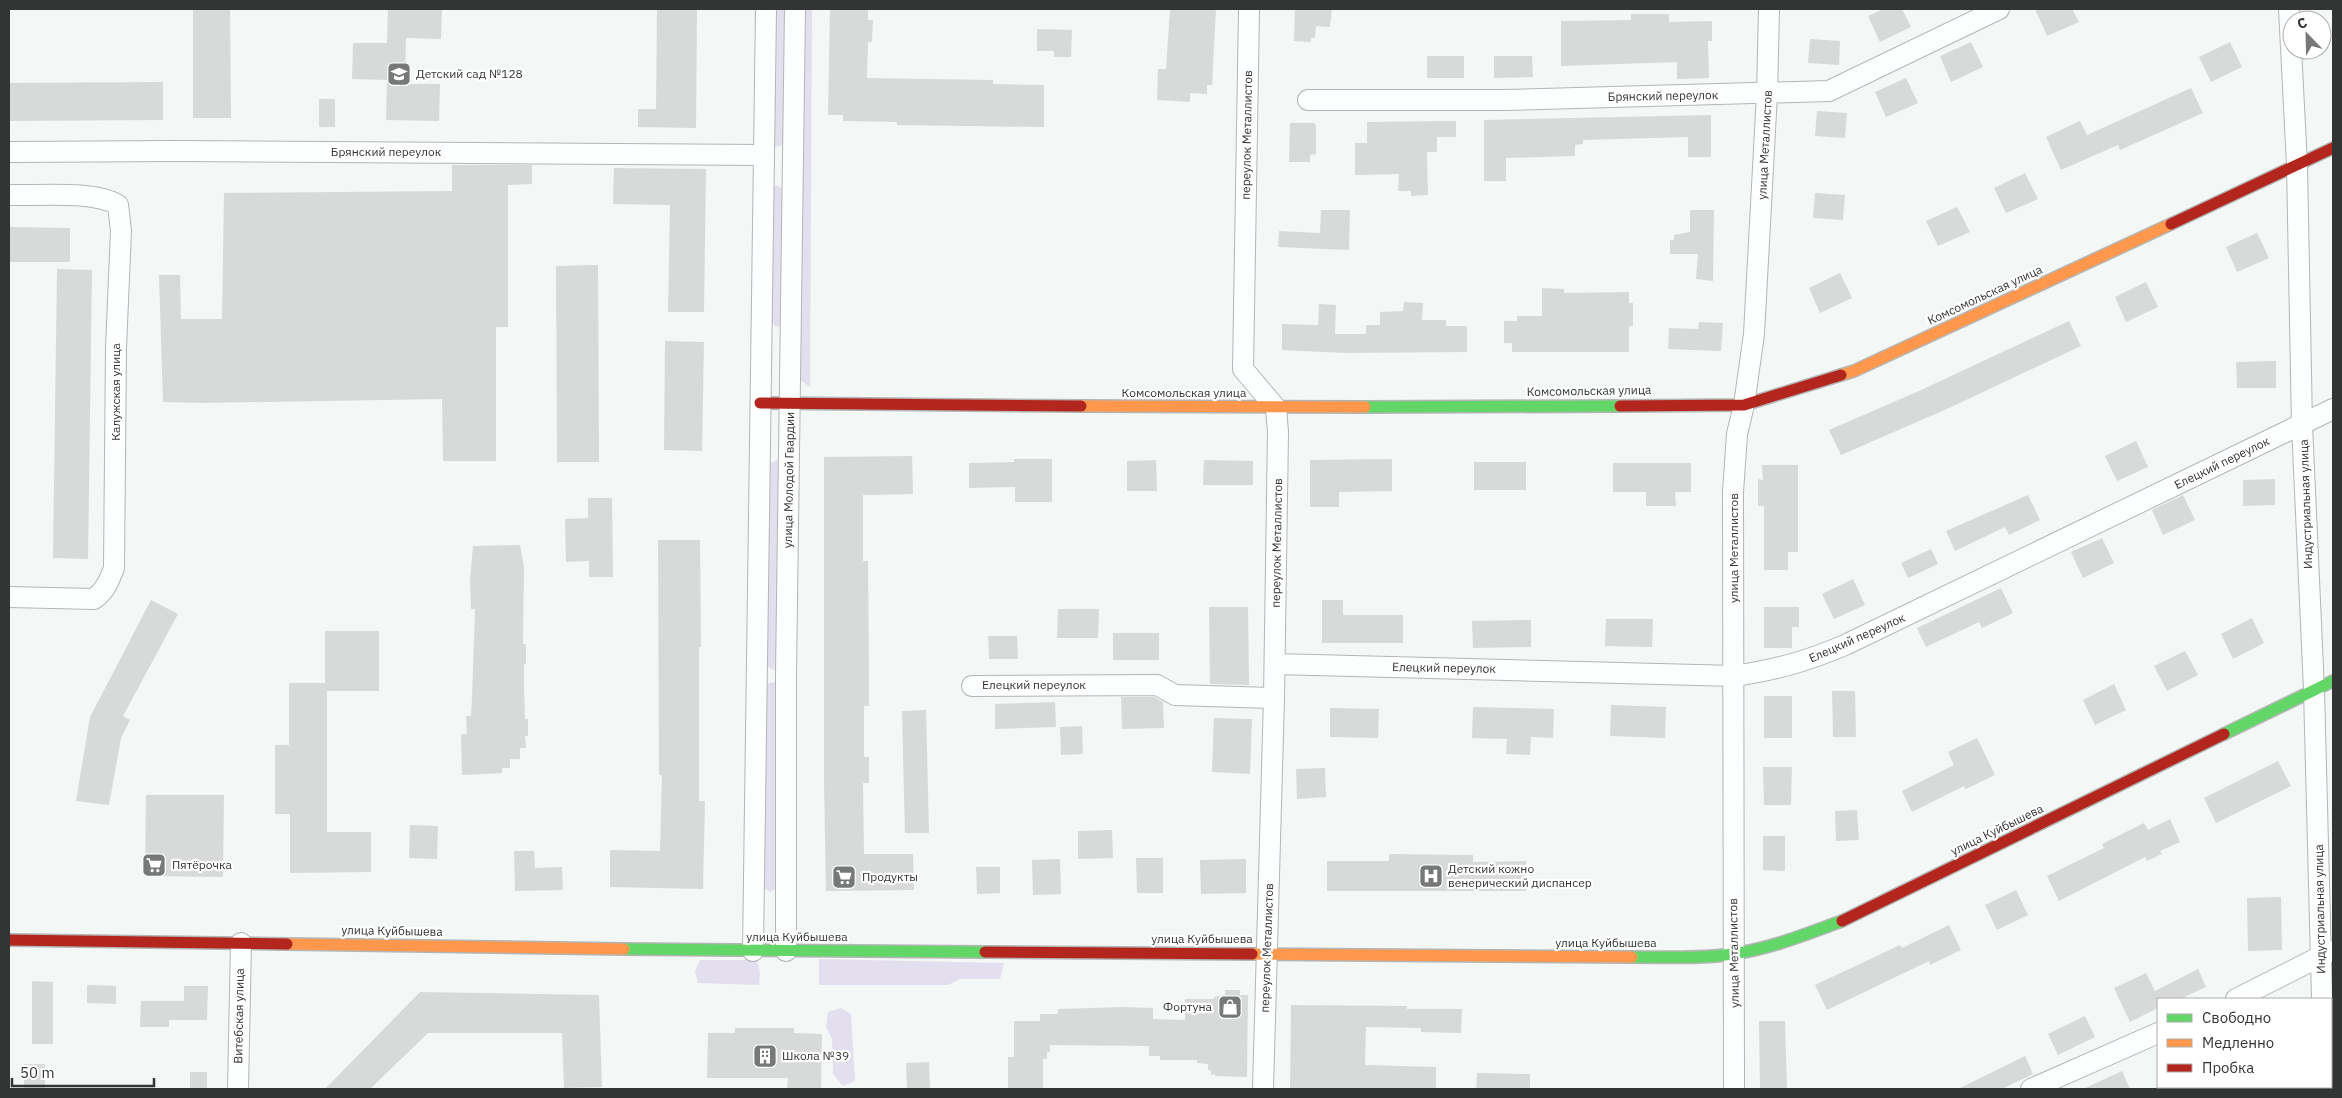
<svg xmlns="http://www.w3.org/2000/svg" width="2342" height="1098" font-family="'IBM Plex Sans',sans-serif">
<rect width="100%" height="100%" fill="#f3f7f6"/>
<g fill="#e3dfee">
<path d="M773,9H789L783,144L778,147L773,145Z"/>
<path d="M799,9H812L810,387L799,379Z"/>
<path d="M776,185L785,190L783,325L776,327L770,319L771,189Z"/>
<path d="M777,460L780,462L777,669L773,670L764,664L767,464Z"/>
<path d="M775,682L778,684V887L770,892L761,886L765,686L769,683Z"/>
<path d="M819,959L1004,963L1000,979H960L948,985H819Z"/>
<path d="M700,960H757L760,973L759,985L698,983L695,971Z"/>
<path d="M841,1008L851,1014L855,1081L843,1086L833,1074L832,1039L826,1027L828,1012Z"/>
</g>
<g fill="#d7dad9">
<path d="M193,9H230L231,118H193Z"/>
<path d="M388,9H442L441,39L406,38L405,84H440L439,121L386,120L387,80L352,79L353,43H387Z"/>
<path d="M657,9H697L696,128L638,127V109H656Z"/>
<path d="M830,9L868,10V20H873L872,42H868L867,78L993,80V84L1044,85V127L897,125V122L843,121V115H828Z"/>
<path d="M1170,9H1216L1212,85H1207V94L1190,93V102L1157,100L1158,69H1166Z"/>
<path d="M1295,9H1332L1330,27L1316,26L1315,38H1311V42L1294,41Z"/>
<path d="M1884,9H1902L1911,27L1880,42L1868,16Z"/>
<path d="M2035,9H2072L2079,22L2047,36Z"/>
<path d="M1631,14H1669V22L1712,21V41H1708L1709,78L1677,79V62L1561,66V21L1631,20Z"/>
<path d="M1037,29L1072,30L1071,57H1054V51H1037Z"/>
<path d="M1810,39L1840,41L1839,65L1808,63Z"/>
<path d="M1971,42L1983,67L1951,82L1940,56Z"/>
<path d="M2230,42L2242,67L2211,82L2199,57Z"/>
<rect x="1427" y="56" width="37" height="22"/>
<path d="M1494,56H1532L1533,77L1494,78Z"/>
<path d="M1906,78L1918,103L1886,117L1875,92Z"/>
<path d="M163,82V120L9,121V83Z"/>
<path d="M2191,88L2203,113L2120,150L2118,145L2061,170L2046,137L2080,121L2087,135Z"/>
<rect x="319" y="99" width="16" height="28"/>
<path d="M1817,111L1847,113L1845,138L1815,136Z"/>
<path d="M1711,115V157H1688V137L1583,140V144L1575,145V156L1506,158V181H1484V120Z"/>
<path d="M1456,121V137H1437V152H1427L1428,195L1411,196V191H1398L1399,174L1355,175V143H1367V122Z"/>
<path d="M1290,123H1314L1316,126V154L1310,155V162H1289Z"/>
<path d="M452,165H532V184L508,185V327H496V461H443L442,399L202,403L163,402L159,275H180L181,319H222L224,193L452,191Z"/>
<path d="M614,168L706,169L704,312H668L670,205L613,204Z"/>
<path d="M2025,173L2038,199L2006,213L1994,188Z"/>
<path d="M1815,193L1845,195L1843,220L1813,218Z"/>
<path d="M1957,207L1970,232L1938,246L1926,221Z"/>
<path d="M1321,210H1350L1349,250L1278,247L1279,231L1320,233Z"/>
<path d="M1690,210H1714L1713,281L1696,279L1698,254H1670V240H1674V235L1690,232Z"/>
<path d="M9,227L70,228V262H9Z"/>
<path d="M2257,233L2269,258L2237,272L2226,247Z"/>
<path d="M598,265L599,462H557L556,266Z"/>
<path d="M57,269L92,270L88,559L53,558Z"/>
<path d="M1840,273L1852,298L1820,313L1809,288Z"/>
<path d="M2146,282L2158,307L2126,322L2115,297Z"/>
<path d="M1542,288L1564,289V293L1629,292V303H1633V326H1629V352H1512V343H1504V321H1517V316H1542Z"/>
<path d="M1404,302L1423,303L1422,320H1446V326H1467V352L1345,353L1282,350V324L1318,325L1319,304L1336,305L1335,334H1366V325H1380V312L1403,311Z"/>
<path d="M2069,321L2081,346L1949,408L1841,455L1829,430L1919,391Z"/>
<path d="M1699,322L1723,323L1721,351L1668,349L1669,328L1698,329Z"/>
<path d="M665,341L704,342L702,451L664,450Z"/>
<path d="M2276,361V388H2237L2236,362Z"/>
<path d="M2136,441L2148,467L2117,481L2105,456Z"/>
<path d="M912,456L913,494L863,495V561H868L869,679V706H864V757H869V783H863L864,854H913L914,890L826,891L824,783V457Z"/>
<path d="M1014,459H1052V502H1015V487L969,488V463L1014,462Z"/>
<path d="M1392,459V491L1339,492V507H1310V460Z"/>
<path d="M1156,460L1157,491H1127V461Z"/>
<path d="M1204,460L1253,461V485H1203Z"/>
<rect x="1474" y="462" width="52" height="28"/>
<path d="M1613,463H1691V492H1675L1676,506H1646V492H1613Z"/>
<path d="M1762,465H1798V552H1788V570H1764V506H1758V479L1763,480Z"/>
<path d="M2275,479V505L2243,506V480Z"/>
<path d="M2028,495L2040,520L2009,535L2005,527L1955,551L1946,531Z"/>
<path d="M2183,495L2195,520L2163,535L2152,510Z"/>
<path d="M588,498H612L613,577H589V561L566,562L565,519L588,518Z"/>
<path d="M2102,538L2114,563L2083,578L2071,552Z"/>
<path d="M658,540H700L701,647H699V801H705L703,889L610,887V850L660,851L662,775H659Z"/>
<path d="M520,545L524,567L523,644H526V664H524V687L525,719H528V736H525L526,748H520V759H510V768H502V773L462,775L461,734H467L466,716H471L472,698L475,609H471L470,581L473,546Z"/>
<path d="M1931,549L1938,564L1908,578L1901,563Z"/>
<path d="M1853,579L1865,605L1834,619L1822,594Z"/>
<path d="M2001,588L2013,613L1982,628L1979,622L1926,647L1917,628Z"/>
<path d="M151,600L178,614L123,716L130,720L121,738L109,805L76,801L90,717Z"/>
<path d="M1322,600H1343V615H1403V643H1322Z"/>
<path d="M1209,607H1248L1249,685L1210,684Z"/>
<path d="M1764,607H1799V627H1792V648H1764Z"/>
<path d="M1058,609H1099L1098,638H1057Z"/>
<path d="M2252,618L2264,643L2233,659L2221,634Z"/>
<path d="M1606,619H1653L1652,647L1605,646Z"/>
<path d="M1531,620V647L1473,648L1472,621Z"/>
<path d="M325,631H379V691H327V832H371V872L290,873V814H275V745H289V683H325Z"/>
<rect x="1113" y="633" width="46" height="27"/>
<path d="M988,636H1017L1018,659H989Z"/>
<path d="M2185,651L2198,675L2167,691L2154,666Z"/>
<path d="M2114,684L2126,710L2095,725L2083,700Z"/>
<path d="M1832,691H1855L1856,737H1833Z"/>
<rect x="1764" y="696" width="28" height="42"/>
<path d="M1121,697H1154L1163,702L1164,728L1122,729Z"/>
<path d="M1055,702L1056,727L995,729V704Z"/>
<path d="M1611,705L1666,707L1665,738L1610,736Z"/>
<path d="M1473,707L1554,709L1553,738L1531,737L1530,755L1506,754L1507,739L1472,738Z"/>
<path d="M1330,708L1379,709L1378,738L1330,737Z"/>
<path d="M926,710L929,833H905L902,711Z"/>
<path d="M1214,718L1252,719L1250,774L1212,772Z"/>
<path d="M1082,726L1083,754L1061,755L1060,727Z"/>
<path d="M1977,738L1995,775L1966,789L1964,786L1912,812L1902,791L1954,765L1948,752Z"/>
<path d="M2278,761L2291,786L2216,823L2204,798Z"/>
<path d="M1763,767H1792L1791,805H1764Z"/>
<path d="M1325,768L1326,797L1297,799L1296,769Z"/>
<path d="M146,795H224L223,877L145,876Z"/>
<path d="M1857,810L1859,840L1836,841L1835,811Z"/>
<path d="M2170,819L2180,842L2160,851L2162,854L2147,861L2145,857L2059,901L2047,876L2104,848L2102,844L2144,823L2148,830Z"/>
<path d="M410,825L438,826L437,859L409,858Z"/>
<path d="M1112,830L1113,858L1078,859V831Z"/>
<path d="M1763,836H1785V871L1763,870Z"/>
<path d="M514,851H534L535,868L562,867L563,890L515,891Z"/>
<path d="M1389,854L1473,855V862L1526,861V891H1327V861H1389Z"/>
<path d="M1136,858H1163V893H1137Z"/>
<path d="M1060,859L1061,894L1033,895L1032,860Z"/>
<path d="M1246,859V893L1201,894L1200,860Z"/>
<path d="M976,867H1000V893L977,894Z"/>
<path d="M2016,890L2028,915L1997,930L1985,905Z"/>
<path d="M2281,897L2282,950L2248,951L2247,898Z"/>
<path d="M1949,925L1961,950L1930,965L1929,961L1827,1010L1815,985L1900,945L1902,948Z"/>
<path d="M2198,969L2206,987L2180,999H2158V1008L2130,1022L2114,988L2146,973L2155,991Z"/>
<path d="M32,981L53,982V1044H32Z"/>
<path d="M87,985L116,986V1004L87,1003Z"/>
<path d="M184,986H208L207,1020H169V1027H140L141,1001H184Z"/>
<path d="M1225,990H1240V995H1248L1247,1077L1215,1076V1074L1211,1075V1070H1208V1064L1197,1063V1060H1160V1056H1149V1046L1050,1045V1052H1047V1059H1043V1089H1008V1057H1014V1021H1040V1014H1058V1009L1123,1007L1153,1008V1019L1185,1020V999H1214V997L1225,995Z"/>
<path d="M420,992L599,995L602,1087L564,1088L562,1033H428L370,1089H325Z"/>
<path d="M1291,1005L1407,1006V1009H1462L1461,1033L1421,1032V1028L1366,1027L1365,1065L1436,1067V1089H1290Z"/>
<path d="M2085,1016L2095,1037L2058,1055L2048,1034Z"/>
<path d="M1759,1021H1785L1787,1089H1760Z"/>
<path d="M735,1028H794V1033L822,1034L821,1089H787L788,1078H707L708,1033H735Z"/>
<path d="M2025,1056L2033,1074L2002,1089H1958Z"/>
<path d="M929,1062L930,1089H907L906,1063Z"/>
<rect x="24" y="1064" width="21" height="25"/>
<path d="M2122,1071L2130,1089H2083Z"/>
<rect x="190" y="1072" width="17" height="17"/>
<path d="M1477,1073L1530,1074V1089H1476Z"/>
</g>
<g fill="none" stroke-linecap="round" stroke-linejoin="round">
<g stroke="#b3b6b5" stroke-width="22">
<g id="street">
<path d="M1249,9L1243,369L1276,408L1278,432L1274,698L1263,1089"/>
<path d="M2289,9L2297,165L2302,425L2314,690L2322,999"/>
<path d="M1308,100H1504L1829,91L1999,9"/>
<path d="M9,152L175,151L764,155"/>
<path d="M9,195C38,196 94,190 118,205L121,231L116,348L114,568C109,581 105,591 94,599L9,597"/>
<path d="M1275,664L1735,676C1778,669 1805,662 1845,645L2333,409"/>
<path d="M972,686L1157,685L1175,695L1274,698"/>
<path d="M753,951L766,9"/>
<path d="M786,951V675L795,9"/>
<path d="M2236,999L2331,951"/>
<path d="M2323,1087V1089"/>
<path d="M238,1089L241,943"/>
<path d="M1734,1089L1733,492L1737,434L1744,405L1754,334L1767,94L1769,9"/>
<path d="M2031,1089L2158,1033"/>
</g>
</g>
<g stroke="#b3b6b5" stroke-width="14">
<g id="fast">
<path d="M1365,407L1620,406"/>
<path d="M2224,734L2333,681"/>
<path d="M624,949L985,952"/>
<path d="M1632,957C1665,957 1699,959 1732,954C1770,949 1806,934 1842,921"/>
</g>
</g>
<g stroke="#b3b6b5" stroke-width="14">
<g id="slow">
<path d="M1841,375L1854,371L2171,224"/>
<path d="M1081,406L1365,407"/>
<path d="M287,944L624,949"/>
<path d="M1252,954L1632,957"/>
</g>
</g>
<g stroke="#b3b6b5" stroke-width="14">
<g id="jam">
<path d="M2171,224L2333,148"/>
<path d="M760,403L1081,406"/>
<path d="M1620,406L1744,405L1841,375"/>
<path d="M1842,921L2224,734"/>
<path d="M9,940L287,944"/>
<path d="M985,952L1252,954"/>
</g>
</g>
<use href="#street" stroke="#fdfefe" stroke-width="20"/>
<use href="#fast" stroke="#63d668" stroke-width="11"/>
<use href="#slow" stroke="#ff974d" stroke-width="11"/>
<use href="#jam" stroke="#b3261e" stroke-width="11"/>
</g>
<defs>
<g id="school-square" transform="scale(1.25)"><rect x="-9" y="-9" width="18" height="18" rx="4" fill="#767978" stroke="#fff"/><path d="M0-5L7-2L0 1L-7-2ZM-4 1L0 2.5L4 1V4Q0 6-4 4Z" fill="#fff"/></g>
<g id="supermarket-square" transform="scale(1.25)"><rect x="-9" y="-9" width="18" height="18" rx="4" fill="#767978" stroke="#fff"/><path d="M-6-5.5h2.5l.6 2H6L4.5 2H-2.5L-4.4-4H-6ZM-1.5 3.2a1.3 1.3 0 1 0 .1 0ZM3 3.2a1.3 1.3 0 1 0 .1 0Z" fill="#fff"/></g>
<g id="hospital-square" transform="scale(1.25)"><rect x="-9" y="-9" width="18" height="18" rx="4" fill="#767978" stroke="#fff"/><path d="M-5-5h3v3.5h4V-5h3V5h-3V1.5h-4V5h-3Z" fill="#fff"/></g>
<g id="shop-square" transform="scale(1.25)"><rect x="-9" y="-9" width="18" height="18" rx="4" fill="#767978" stroke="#fff"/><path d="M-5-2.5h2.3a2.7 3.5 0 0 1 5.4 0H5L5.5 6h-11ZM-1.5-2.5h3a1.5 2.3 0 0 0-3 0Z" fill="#fff"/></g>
<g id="building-square" transform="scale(1.25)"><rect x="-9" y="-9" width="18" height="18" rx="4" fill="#767978" stroke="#fff"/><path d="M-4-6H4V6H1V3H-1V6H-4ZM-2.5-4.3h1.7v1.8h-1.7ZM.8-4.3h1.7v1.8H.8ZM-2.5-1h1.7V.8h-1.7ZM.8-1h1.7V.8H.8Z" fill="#fff"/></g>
</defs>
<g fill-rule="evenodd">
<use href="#school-square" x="399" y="74"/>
<use href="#supermarket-square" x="154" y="865"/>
<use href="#hospital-square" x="1431" y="876"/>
<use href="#supermarket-square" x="844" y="877"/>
<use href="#shop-square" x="1230" y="1007"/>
<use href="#building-square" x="765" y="1056"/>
</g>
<g text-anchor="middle" stroke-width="4.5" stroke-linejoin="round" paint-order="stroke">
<g font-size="12" fill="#323534" stroke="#fff" text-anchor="start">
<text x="416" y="78">Детский сад №128</text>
<text x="172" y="869">Пятёрочка</text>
<text x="1448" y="873">Детский кожно<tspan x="1448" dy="14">венерический диспансер</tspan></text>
<text x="862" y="881">Продукты</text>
<text x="1212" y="1011" text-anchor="end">Фортуна</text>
<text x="782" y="1060">Школа №39</text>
</g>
<g font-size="12" fill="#323534" stroke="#fff">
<text transform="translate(1663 96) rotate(-1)" y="4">Брянский переулок</text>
<text transform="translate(1247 135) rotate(-89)" y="4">переулок Металлистов</text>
<text transform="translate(1765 145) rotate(-87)" y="4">улица Металлистов</text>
<text x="386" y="156">Брянский переулок</text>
<text transform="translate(1985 295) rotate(-25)" y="4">Комсомольская улица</text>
<text transform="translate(1589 391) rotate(-1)" y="4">Комсомольская улица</text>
<text transform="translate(116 392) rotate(-90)" y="4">Калужская улица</text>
<text x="1184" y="397">Комсомольская улица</text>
<text transform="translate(2222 463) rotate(-26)" y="4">Елецкий переулок</text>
<text transform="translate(789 480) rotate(-89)" y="4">улица Молодой Гвардии</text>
<text transform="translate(2306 504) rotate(-92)" y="4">Индустриальная улица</text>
<text transform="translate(1277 543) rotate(-89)" y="4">переулок Металлистов</text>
<text transform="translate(1734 548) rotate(-90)" y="4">улица Металлистов</text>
<text transform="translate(1857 638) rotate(-24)" y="4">Елецкий переулок</text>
<text transform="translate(1444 668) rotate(1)" y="4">Елецкий переулок</text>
<text x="1034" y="689">Елецкий переулок</text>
<text transform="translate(1997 830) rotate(-26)" y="4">улица Куйбышева</text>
<text transform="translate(2320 909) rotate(-91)" y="4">Индустриальная улица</text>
<text transform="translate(392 931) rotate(1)" y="4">улица Куйбышева</text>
<text x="797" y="941">улица Куйбышева</text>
<text x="1202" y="943">улица Куйбышева</text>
<text x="1606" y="947">улица Куйбышева</text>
<text transform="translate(1267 948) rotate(-88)" y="4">переулок Металлистов</text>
<text transform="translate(1734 953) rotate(-91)" y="4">улица Металлистов</text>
<text transform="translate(239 1016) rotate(-89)" y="4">Витебская улица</text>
</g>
</g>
<rect width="2342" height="1098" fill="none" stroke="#323534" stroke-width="20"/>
<rect x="2157" y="998" width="175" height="90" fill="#ffffff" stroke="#adaeae"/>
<rect x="2167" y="1014" width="25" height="8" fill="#63d668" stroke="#adaeae"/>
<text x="2202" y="1023" font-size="15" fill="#323534">Свободно</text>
<rect x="2167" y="1039" width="25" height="8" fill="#ff974d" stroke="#adaeae"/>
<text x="2202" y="1048" font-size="15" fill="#323534">Медленно</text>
<rect x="2167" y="1064" width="25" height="8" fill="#b3261e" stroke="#adaeae"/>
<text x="2202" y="1073" font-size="15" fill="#323534">Пробка</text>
<g transform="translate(2307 35) rotate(337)"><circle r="24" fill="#ffffff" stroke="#adaeae"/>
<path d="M0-4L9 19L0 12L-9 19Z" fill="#767978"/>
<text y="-8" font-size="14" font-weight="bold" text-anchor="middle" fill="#323534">С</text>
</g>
<path d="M12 1078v8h142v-8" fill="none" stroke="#323534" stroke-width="2.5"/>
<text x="20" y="1078" font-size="15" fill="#323534" stroke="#ffffff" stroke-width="4" paint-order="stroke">50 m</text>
</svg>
